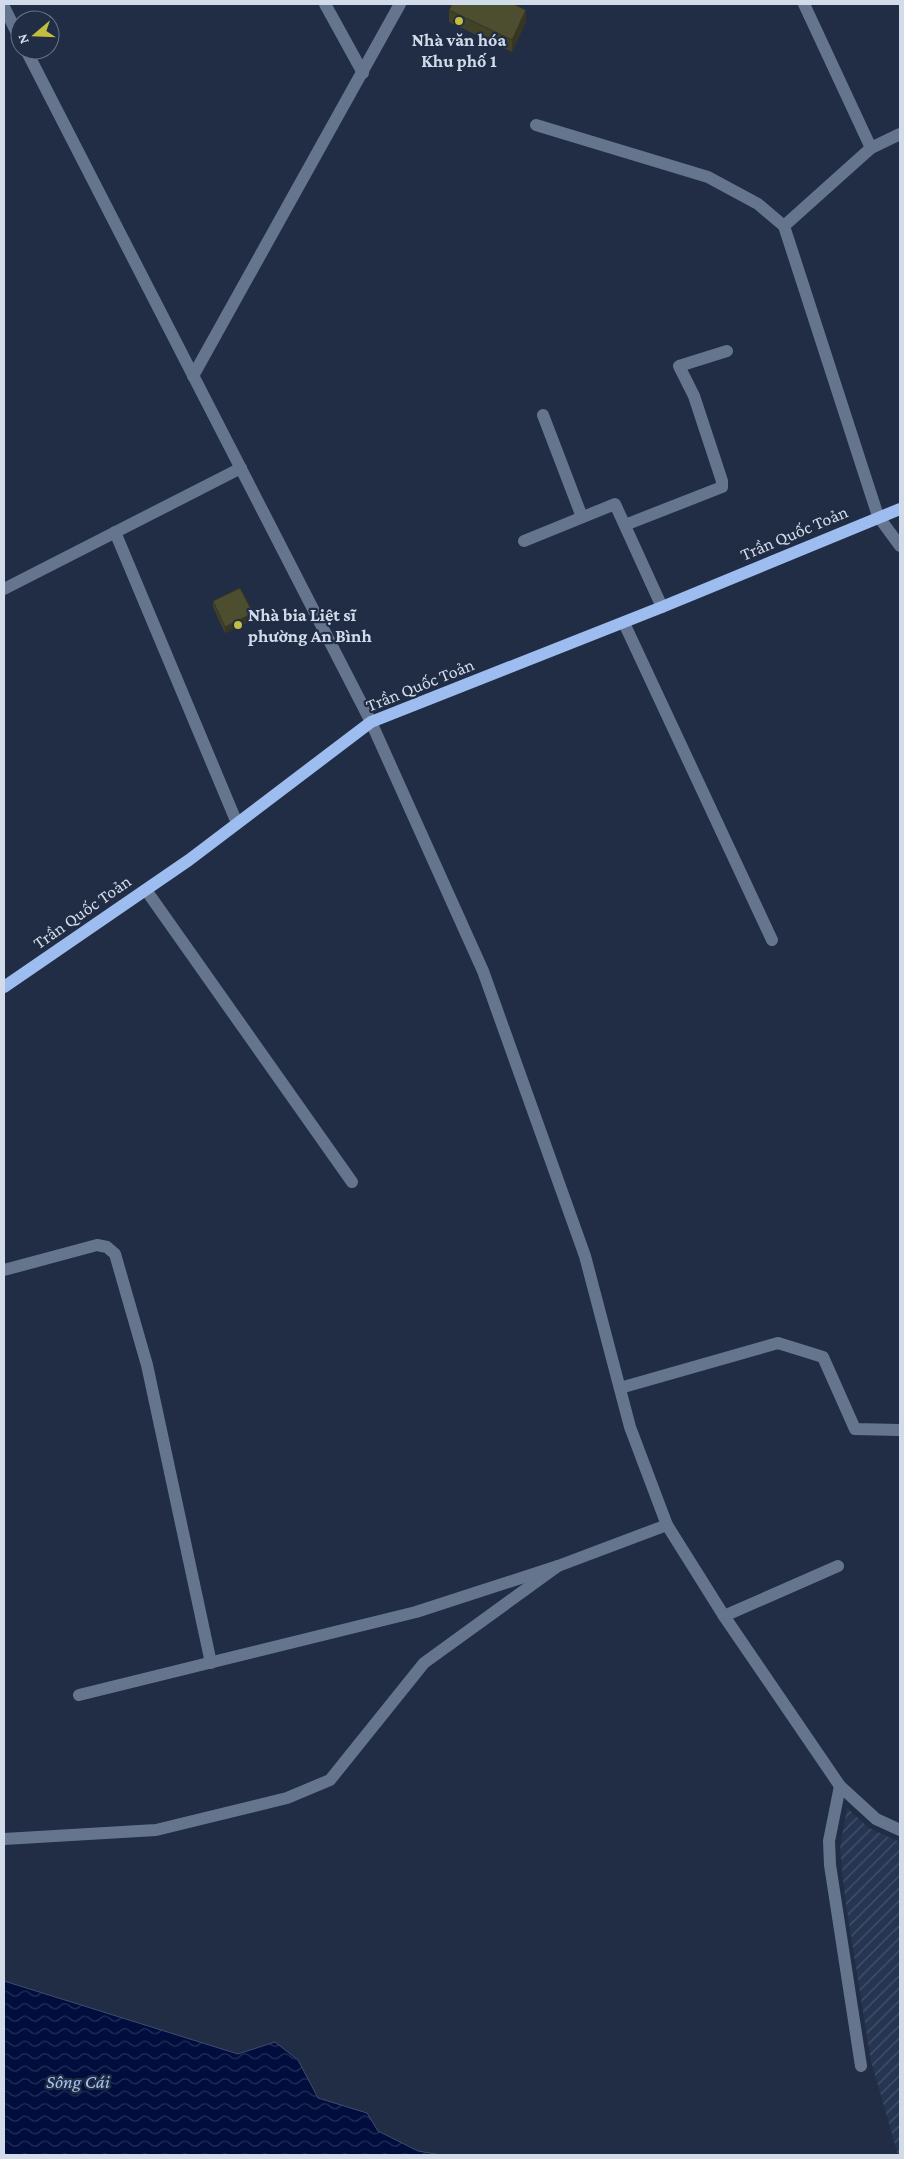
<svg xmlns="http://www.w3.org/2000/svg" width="904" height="2159" font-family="'Crimson Pro',serif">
<defs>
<pattern id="industrial-furrows" width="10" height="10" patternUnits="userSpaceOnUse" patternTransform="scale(1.25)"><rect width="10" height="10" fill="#263652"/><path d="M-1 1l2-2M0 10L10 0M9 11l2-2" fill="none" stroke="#45526b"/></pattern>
<pattern id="water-waves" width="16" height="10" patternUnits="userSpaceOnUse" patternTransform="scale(1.25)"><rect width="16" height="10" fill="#000d3d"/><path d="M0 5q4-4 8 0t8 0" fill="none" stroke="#243059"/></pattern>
</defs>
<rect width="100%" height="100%" fill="#202d44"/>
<path fill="url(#industrial-furrows)" d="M847,1808L869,1828L900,1842V2155H898L871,2061L845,1898L840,1848Z"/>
<path fill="url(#water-waves)" stroke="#3f4b71" d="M4,1981L238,2054L275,2042L298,2060L318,2098L367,2113L378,2131L418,2151L441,2155H4Z"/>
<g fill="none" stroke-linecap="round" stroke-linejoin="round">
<g stroke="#66758e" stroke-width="12">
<path d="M325,4L363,73"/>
<path d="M4,7L20,39"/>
<path d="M26,50L371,722L483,971L585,1256L630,1427L667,1525L724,1616L840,1786L876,1819L900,1830"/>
<path d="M536,125L708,177L758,204L784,226L878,516L900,546"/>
<path d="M871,148L900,134"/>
<path d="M784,226L871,148L804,4"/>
<path d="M193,376L400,4"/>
<path d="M543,415L582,517"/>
<path d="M625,525L722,487V481L694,396L679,366L727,351"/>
<path d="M115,532L237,823"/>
<path d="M524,541L615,504L662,607"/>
<path d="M4,589L241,468"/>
<path d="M624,623L772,940"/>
<path d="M146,890L352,1182"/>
<path d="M4,1270L97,1245L107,1247L115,1254L147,1365L211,1663"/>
<path d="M620,1388L778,1343L823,1357L855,1429L900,1430"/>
<path d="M724,1616L838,1566"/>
<path d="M79,1695L416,1612L558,1566L667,1525"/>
<path d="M840,1786L829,1841L830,1865L861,2066"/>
<path d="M4,1839L156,1830L287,1798L330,1780L424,1663L558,1566"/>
</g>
<path stroke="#9dbcef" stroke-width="12" d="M4,987L189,860L371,722L662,607L900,509"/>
</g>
<g fill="#424229">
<path d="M449,10L526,22L512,52L449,22Z"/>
<path d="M213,601L253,620L225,633L213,607Z"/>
</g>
<g fill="#363622">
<path d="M526,10V22L512,52V40Z"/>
<path d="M253,613V620L225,633V627Z"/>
</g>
<g fill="#4d4d30" stroke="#363622">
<path d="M452,4H513L526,10L512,40L449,10Z"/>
<path d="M240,588L253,613L225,627L213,601Z"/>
</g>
<g fill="#c2bd3f" stroke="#202d44" stroke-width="2">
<circle cx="459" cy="21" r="5"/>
<circle cx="238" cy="625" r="5"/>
</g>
<g text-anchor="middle" stroke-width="4.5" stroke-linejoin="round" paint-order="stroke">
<g font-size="18" font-weight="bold" fill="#d2dbea" stroke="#202d44">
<text x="459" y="46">Nhà văn hóa<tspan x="459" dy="21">Khu phố 1</tspan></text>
<text x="248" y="621" text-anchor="start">Nhà bia Liệt sĩ<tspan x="248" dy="21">phường An Bình</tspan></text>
</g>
<g font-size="18" fill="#d2dbea" stroke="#202d44">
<text transform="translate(794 533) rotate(-23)" y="6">Trần Quốc Toản</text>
<text transform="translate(420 685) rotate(-22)" y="6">Trần Quốc Toản</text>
<text transform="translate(82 912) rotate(-35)" y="6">Trần Quốc Toản</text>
</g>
<g font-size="19" font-style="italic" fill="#a4c1f1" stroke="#202d44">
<text x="78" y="2088">Sông Cái</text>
</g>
</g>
<rect width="904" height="2159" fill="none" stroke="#d2dbea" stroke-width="10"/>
<g transform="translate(35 35) rotate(251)"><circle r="24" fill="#202d44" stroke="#677386"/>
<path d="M0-4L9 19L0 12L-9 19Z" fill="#c2bd3f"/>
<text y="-8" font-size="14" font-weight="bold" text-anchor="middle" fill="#d2dbea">N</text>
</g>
</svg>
